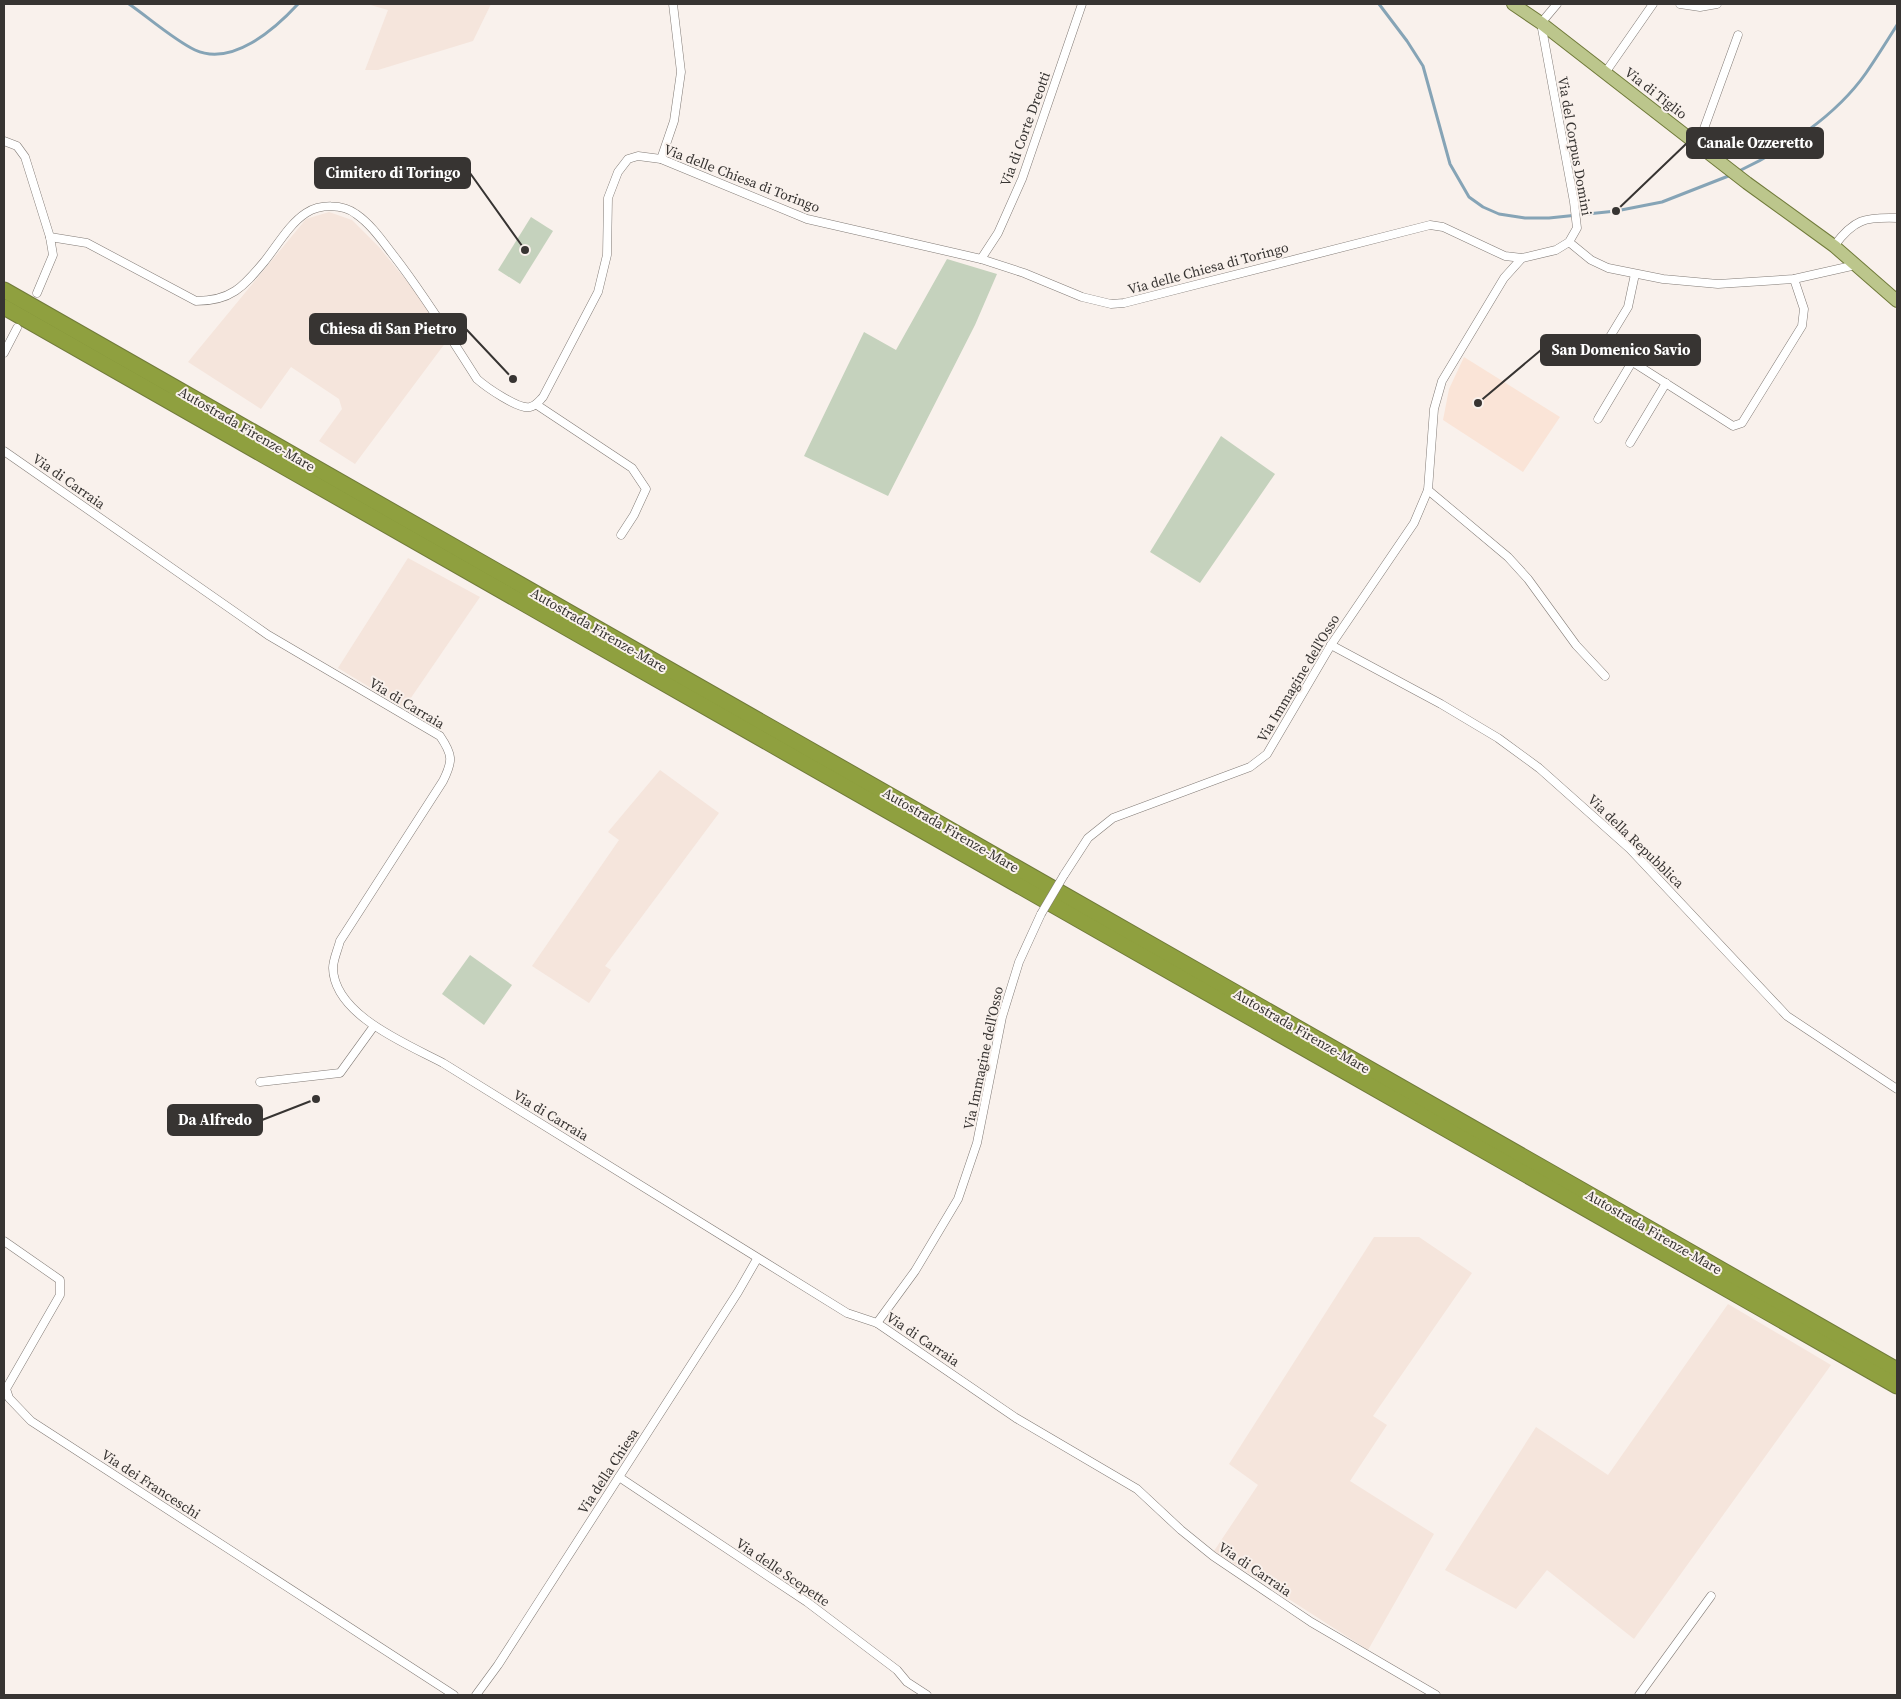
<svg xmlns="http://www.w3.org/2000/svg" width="1901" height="1699" font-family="'Source Serif 4',serif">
<rect width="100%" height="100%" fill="#f9f1ec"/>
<g fill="#f5e5dc">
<path d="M367,4H491L473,41L378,70H365L388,10Z"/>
<path d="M329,212L352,220L379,247L419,296L446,342L355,464L319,441L342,409L339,399L291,367L261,409L188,362L306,219Z"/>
<path d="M408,558L480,597L404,708L338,668Z"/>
<path d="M660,770L719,813L605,966L611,970L589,1003L532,966L619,840L608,832Z"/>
<path d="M1374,1237H1419L1472,1273L1373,1416L1387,1425L1350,1481L1434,1534L1368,1650L1214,1551L1258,1485L1229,1464Z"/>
<path d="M1728,1304L1831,1365L1634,1639L1547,1570L1516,1609L1445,1570L1536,1427L1608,1475Z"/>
</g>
<path fill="#fae4d7" d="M1464,357L1560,417L1523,472L1443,420L1449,389Z"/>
<g fill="#c5d2bd">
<path d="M531,217L553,231L520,284L498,270Z"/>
<path d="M947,259L997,274L975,325L888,496L804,456L864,332L896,350Z"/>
<path d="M1221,436L1275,474L1200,583L1150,552Z"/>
<path d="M470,955L512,985L484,1025L442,994Z"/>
</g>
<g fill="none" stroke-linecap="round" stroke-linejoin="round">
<g stroke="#86a4b6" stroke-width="3">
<path d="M129,4C148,17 174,40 195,50C232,67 275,29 298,4"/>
<path d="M1379,4L1407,41L1423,66L1450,164L1469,197L1483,207L1499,214L1525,218H1549L1616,211L1662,202L1731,175"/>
<path d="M1737,172C1784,150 1836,116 1866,73C1877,57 1887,41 1897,25"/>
</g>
<g stroke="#827b76" stroke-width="9">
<g id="street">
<path d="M1680,4L1700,7L1717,4"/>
<path d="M1605,73L1653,4"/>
<path d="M4,141L17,146L25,157L50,237L53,255L37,293"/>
<path d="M1698,145L1738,35"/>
<path d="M661,159L674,121L681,72L673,4"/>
<path d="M50,237L87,243L196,301C231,301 243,287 264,262C277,246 289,224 306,213C320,204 343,204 356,214C372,225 383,242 394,256C425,296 450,337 477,379C486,387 519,410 530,407C536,406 539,401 543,397L598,292L607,255L608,198L618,172L628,159L638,156L661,159L807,219L981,259L1024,273L1082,297L1111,304L1124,303L1430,225L1443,227L1505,256L1522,258L1556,250L1569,242L1577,228L1574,202L1541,23L1557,4"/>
<path d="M1569,242L1591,260L1608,268L1663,279L1718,284L1794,279L1856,265"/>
<path d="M1834,246C1854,219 1865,217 1897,218"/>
<path d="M981,259L998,233L1022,179L1082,4"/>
<path d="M1635,274L1628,307L1608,340L1609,347L1733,426L1742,423L1802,326L1804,309L1794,279"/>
<path d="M4,353L17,328"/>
<path d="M537,405L632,468L646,489L634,515L621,535"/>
<path d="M1598,419L1632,362"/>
<path d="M1630,443L1666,383"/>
<path d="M4,451L268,635L440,736C453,755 453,761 443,781L340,941C338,949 333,960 333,968C334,1015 407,1044 443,1063L847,1313L877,1323L1016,1418L1137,1489L1181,1530L1213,1556L1311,1622L1436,1695"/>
<path d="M1428,490L1508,557L1528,579L1576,645L1605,676"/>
<path d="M1331,645L1441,704L1498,738L1539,768L1630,849L1787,1016L1897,1089"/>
<path d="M1064,875L1088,838L1113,818L1250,767L1267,754L1331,645L1414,523L1428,490L1434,409L1442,381L1504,278L1522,258"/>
<path d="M260,1082L340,1073L374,1026"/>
<path d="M4,1241L60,1280V1295L6,1389L9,1398L31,1421L454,1695"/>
<path d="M877,1323L915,1271L958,1199L977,1143L1002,1017L1019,962L1041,914"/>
<path d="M619,1477L807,1602L860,1642L897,1670L907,1682L927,1695"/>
<path d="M476,1695L498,1665L738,1292L757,1259"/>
<path d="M1639,1695L1711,1596"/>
</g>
</g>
<g stroke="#707a3a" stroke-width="14">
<path id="primary" d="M1513,4L1541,23L1747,183L1834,246L1897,301"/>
</g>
<g stroke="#707a3a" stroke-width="17">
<g id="highway">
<path d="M4,290L1897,1370"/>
<path d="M4,307L1897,1386"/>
</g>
</g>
<use href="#street" stroke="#fff" stroke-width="8"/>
<use href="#primary" stroke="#bcc68c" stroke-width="12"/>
<use href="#highway" stroke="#8fa03f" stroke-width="15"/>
<g stroke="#827b76" stroke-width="9" stroke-linecap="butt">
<path id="street-bridge" d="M1041,914L1064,875"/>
</g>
<use href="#street-bridge" stroke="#fff" stroke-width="8"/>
</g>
<g text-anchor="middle" stroke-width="4" stroke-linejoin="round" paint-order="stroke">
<g font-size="14" fill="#373432" stroke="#f9f1ec">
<text transform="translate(1656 93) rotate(38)" y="5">Via di Tiglio</text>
<text transform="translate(1025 129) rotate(-70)" y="5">Via di Corte Dreotti</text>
<text transform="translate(1575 146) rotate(80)" y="5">Via del Corpus Domini</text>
<text transform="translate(742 178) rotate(21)" y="5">Via delle Chiesa di Toringo</text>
<text transform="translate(1208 268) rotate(-15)" y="5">Via delle Chiesa di Toringo</text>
<text transform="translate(247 429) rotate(30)" y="5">Autostrada Firenze-Mare</text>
<text transform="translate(69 481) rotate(35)" y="5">Via di Carraia</text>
<text transform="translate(599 630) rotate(30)" y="5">Autostrada Firenze-Mare</text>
<text transform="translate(1298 678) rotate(-59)" y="5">Via Immagine dell'Osso</text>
<text transform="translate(407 703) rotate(31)" y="5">Via di Carraia</text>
<text transform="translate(951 830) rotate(30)" y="5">Autostrada Firenze-Mare</text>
<text transform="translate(1636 841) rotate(44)" y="5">Via della Repubblica</text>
<text transform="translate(1302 1031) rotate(30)" y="5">Autostrada Firenze-Mare</text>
<text transform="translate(983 1058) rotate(-78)" y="5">Via Immagine dell'Osso</text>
<text transform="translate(551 1115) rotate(31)" y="5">Via di Carraia</text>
<text transform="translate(1654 1232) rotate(30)" y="5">Autostrada Firenze-Mare</text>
<text transform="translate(923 1339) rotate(34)" y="5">Via di Carraia</text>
<text transform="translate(608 1471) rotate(-57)" y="5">Via della Chiesa</text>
<text transform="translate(151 1484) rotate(33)" y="5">Via dei Franceschi</text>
<text transform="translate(1255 1569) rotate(34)" y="5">Via di Carraia</text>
<text transform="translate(783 1572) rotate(34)" y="5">Via delle Scepette</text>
</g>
</g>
<path fill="none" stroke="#373432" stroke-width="2" d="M1616 211L1687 143M525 250L470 173M513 379L466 329M1478 403L1541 350M316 1099L262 1120"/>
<g fill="#373432" stroke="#f9f1ec" stroke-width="2">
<circle cx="1616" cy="211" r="5"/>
<circle cx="525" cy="250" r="5"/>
<circle cx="513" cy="379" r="5"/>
<circle cx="1478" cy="403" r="5"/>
<circle cx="316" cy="1099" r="5"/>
</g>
<g fill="#373432" stroke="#373432" stroke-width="2">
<rect x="1687" y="128" width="136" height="30" rx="5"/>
<rect x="315" y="158" width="155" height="30" rx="5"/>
<rect x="310" y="314" width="156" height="30" rx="5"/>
<rect x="1541" y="335" width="159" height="30" rx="5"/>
<rect x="168" y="1105" width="94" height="30" rx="5"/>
</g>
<g font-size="15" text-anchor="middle" font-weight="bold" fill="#fff">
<text x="1755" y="148">Canale Ozzeretto</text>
<text x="393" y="178">Cimitero di Toringo</text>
<text x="388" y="334">Chiesa di San Pietro</text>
<text x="1621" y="355">San Domenico Savio</text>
<text x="215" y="1125">Da Alfredo</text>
</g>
<rect width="1901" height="1699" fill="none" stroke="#373432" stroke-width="10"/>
</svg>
